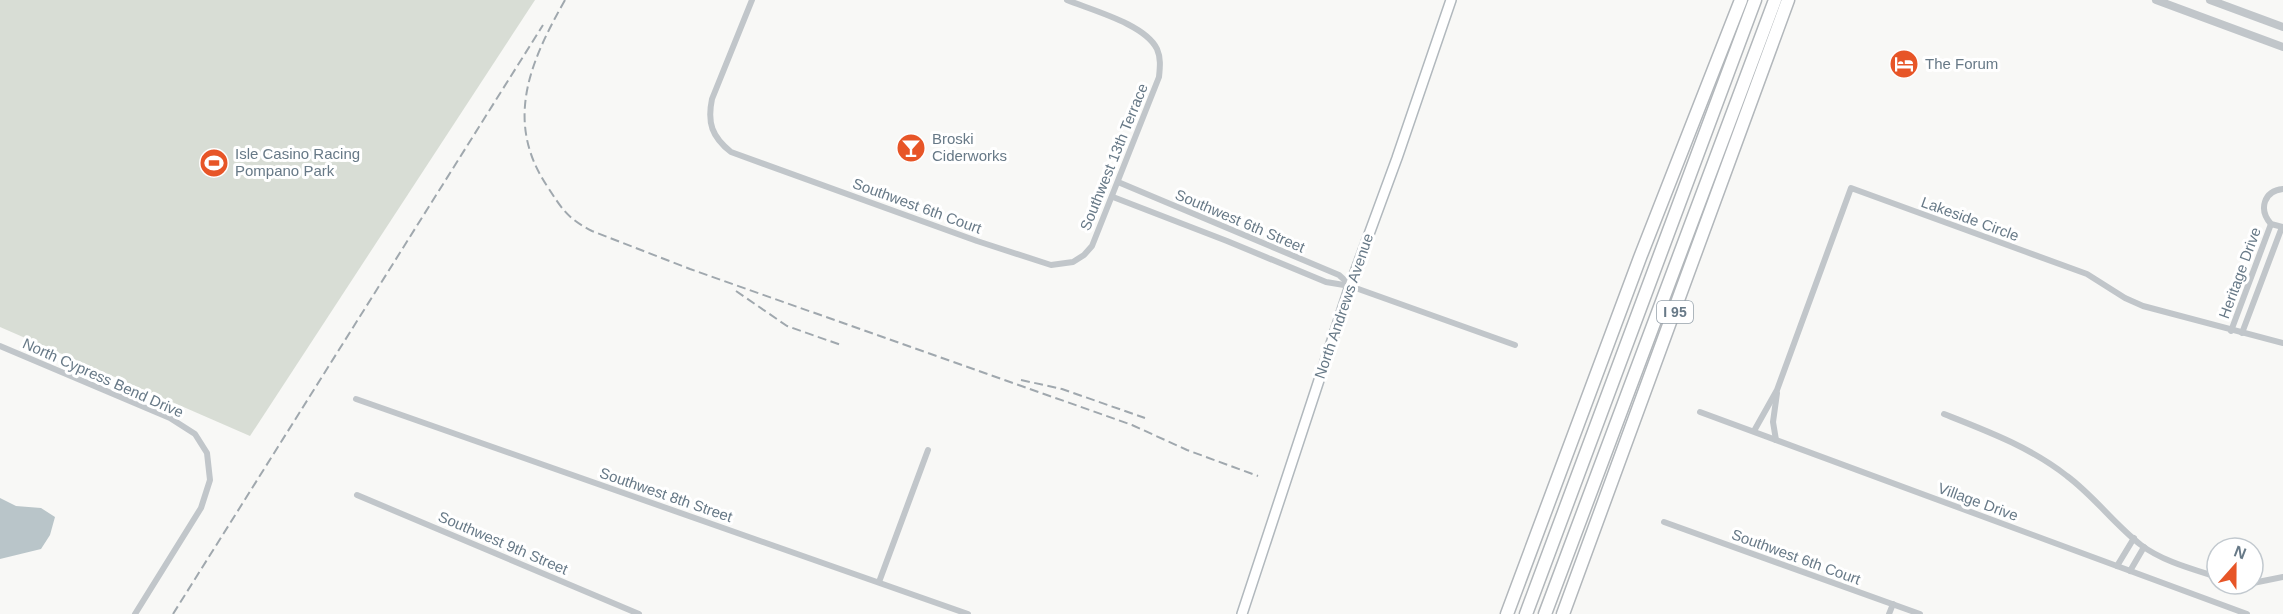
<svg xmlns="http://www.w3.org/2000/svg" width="2283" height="614" font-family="Arial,sans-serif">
<rect width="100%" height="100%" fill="#f8f8f6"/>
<path fill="#d8ddd5" d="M0,0H535L250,436L0,327Z"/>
<path fill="#b9c5c9" d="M0,498L16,506L41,508L55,517L50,535L41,549L0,559Z"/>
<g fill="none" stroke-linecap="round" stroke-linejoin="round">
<g stroke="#b1b8bd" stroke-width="12">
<path id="secondary" d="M1242,614L1350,286L1397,158L1451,0"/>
</g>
<g stroke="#b2b7bb" stroke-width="15">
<g id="motorway">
<path d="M1507,614L1641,255L1741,0"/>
<path d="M1526,614L1755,0"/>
<path d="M1545,614L1775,0"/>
<path d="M1563,614L1788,0"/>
</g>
</g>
<g stroke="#c1c6ca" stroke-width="6">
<path d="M752,0L712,99C707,123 712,137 731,152L977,241L1051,265L1073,262L1084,255L1092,246L1159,77C1160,67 1161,58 1157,49C1145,24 1091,10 1067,0"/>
<path d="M1118,182L1339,275L1350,285"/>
<path d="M2283,189C2264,191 2258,209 2271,224L2283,227"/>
<path d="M1113,197L1227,241L1326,282L1350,286L1515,345"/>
<path d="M2231,331L2271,224"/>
<path d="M2242,333L2282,227"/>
<path d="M0,346L170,418L195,434L207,453L210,480L201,508L135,614"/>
<path d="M356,399L968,614"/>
<path d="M1700,412L2247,614"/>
<path d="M1944,414C1987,431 2030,447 2067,476C2094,496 2114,524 2141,545C2162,561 2192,569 2217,577"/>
<path d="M1754,431L1777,390L1851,188L2087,274L2125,298L2143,306L2283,343"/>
<path d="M1776,440L1773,422L1777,393"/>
<path d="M357,495L639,614"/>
<path d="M1664,522L1920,614"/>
<path d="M2117,566L2134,538"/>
<path d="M2130,571L2144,547"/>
<path d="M879,582L928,450"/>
<path d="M2253,583L2283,577"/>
<path d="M1889,614L1893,604"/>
</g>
<g stroke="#c1c6ca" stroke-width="8">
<path d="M2156,0L2283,47"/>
<path d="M2210,0L2283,27"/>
</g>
<use href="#secondary" stroke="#fff" stroke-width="9"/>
<use href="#motorway" stroke="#fff" stroke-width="12"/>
<g stroke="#a0a8ae" stroke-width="2" stroke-dasharray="9 4.5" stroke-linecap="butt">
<path d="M565,0C530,62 504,121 547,186C562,209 567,218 592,231L690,269L1132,425L1187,450L1258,476"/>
<path d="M736,291L787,326L841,345"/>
<path d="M1021,380L1062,389L1145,418"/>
<path d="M173,614L543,25"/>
</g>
</g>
<defs>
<g id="hotel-disc" transform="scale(1.5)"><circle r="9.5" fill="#e75527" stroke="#fff"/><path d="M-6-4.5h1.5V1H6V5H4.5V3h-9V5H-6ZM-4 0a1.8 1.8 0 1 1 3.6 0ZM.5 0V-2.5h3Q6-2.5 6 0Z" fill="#fff"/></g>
<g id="bar-disc" transform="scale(1.5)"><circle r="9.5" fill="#e75527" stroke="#fff"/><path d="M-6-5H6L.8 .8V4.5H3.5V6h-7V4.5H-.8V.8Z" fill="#fff"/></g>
<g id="stadium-disc" transform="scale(1.5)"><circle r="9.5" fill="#e75527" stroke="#fff"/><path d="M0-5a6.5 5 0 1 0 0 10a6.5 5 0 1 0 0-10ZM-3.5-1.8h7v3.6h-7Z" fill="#fff"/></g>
</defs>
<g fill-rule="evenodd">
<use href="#hotel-disc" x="1904" y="64"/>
<use href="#bar-disc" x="911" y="148"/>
<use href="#stadium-disc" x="214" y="163"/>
</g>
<g text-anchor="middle" stroke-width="6" stroke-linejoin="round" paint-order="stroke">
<rect fill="#fff" stroke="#95a1ab" stroke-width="1.5" x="1657" y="301" width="36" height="22" rx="4.5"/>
<g font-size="14" font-weight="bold" fill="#677987">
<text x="1675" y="317">I 95</text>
</g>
<g font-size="15" fill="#677987" stroke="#fff" text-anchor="start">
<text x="1925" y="69">The Forum</text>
<text x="932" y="144">Broski<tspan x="932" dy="17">Ciderworks</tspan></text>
<text x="235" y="159">Isle Casino Racing<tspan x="235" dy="17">Pompano Park</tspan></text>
</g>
<g font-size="15" fill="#677987" stroke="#fff">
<text transform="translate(1114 157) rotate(-68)" y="5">Southwest 13th Terrace</text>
<text transform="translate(917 206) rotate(20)" y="5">Southwest 6th Court</text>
<text transform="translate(1970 219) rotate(20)" y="5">Lakeside Circle</text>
<text transform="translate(1240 221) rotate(23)" y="5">Southwest 6th Street</text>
<text transform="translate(2240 273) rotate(-70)" y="5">Heritage Drive</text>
<text transform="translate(1344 306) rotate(-71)" y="5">North Andrews Avenue</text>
<text transform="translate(103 378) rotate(24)" y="5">North Cypress Bend Drive</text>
<text transform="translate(666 495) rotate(19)" y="5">Southwest 8th Street</text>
<text transform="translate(1978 502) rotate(20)" y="5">Village Drive</text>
<text transform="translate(503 543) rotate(23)" y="5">Southwest 9th Street</text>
<text transform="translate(1796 557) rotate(20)" y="5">Southwest 6th Court</text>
</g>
</g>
<g transform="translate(2235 566) rotate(21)"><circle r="28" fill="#ffffff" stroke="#c2c9cf" stroke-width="1.5"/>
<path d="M0-4.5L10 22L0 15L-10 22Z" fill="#e75527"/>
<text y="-9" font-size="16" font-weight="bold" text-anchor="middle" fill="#677987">N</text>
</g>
</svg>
